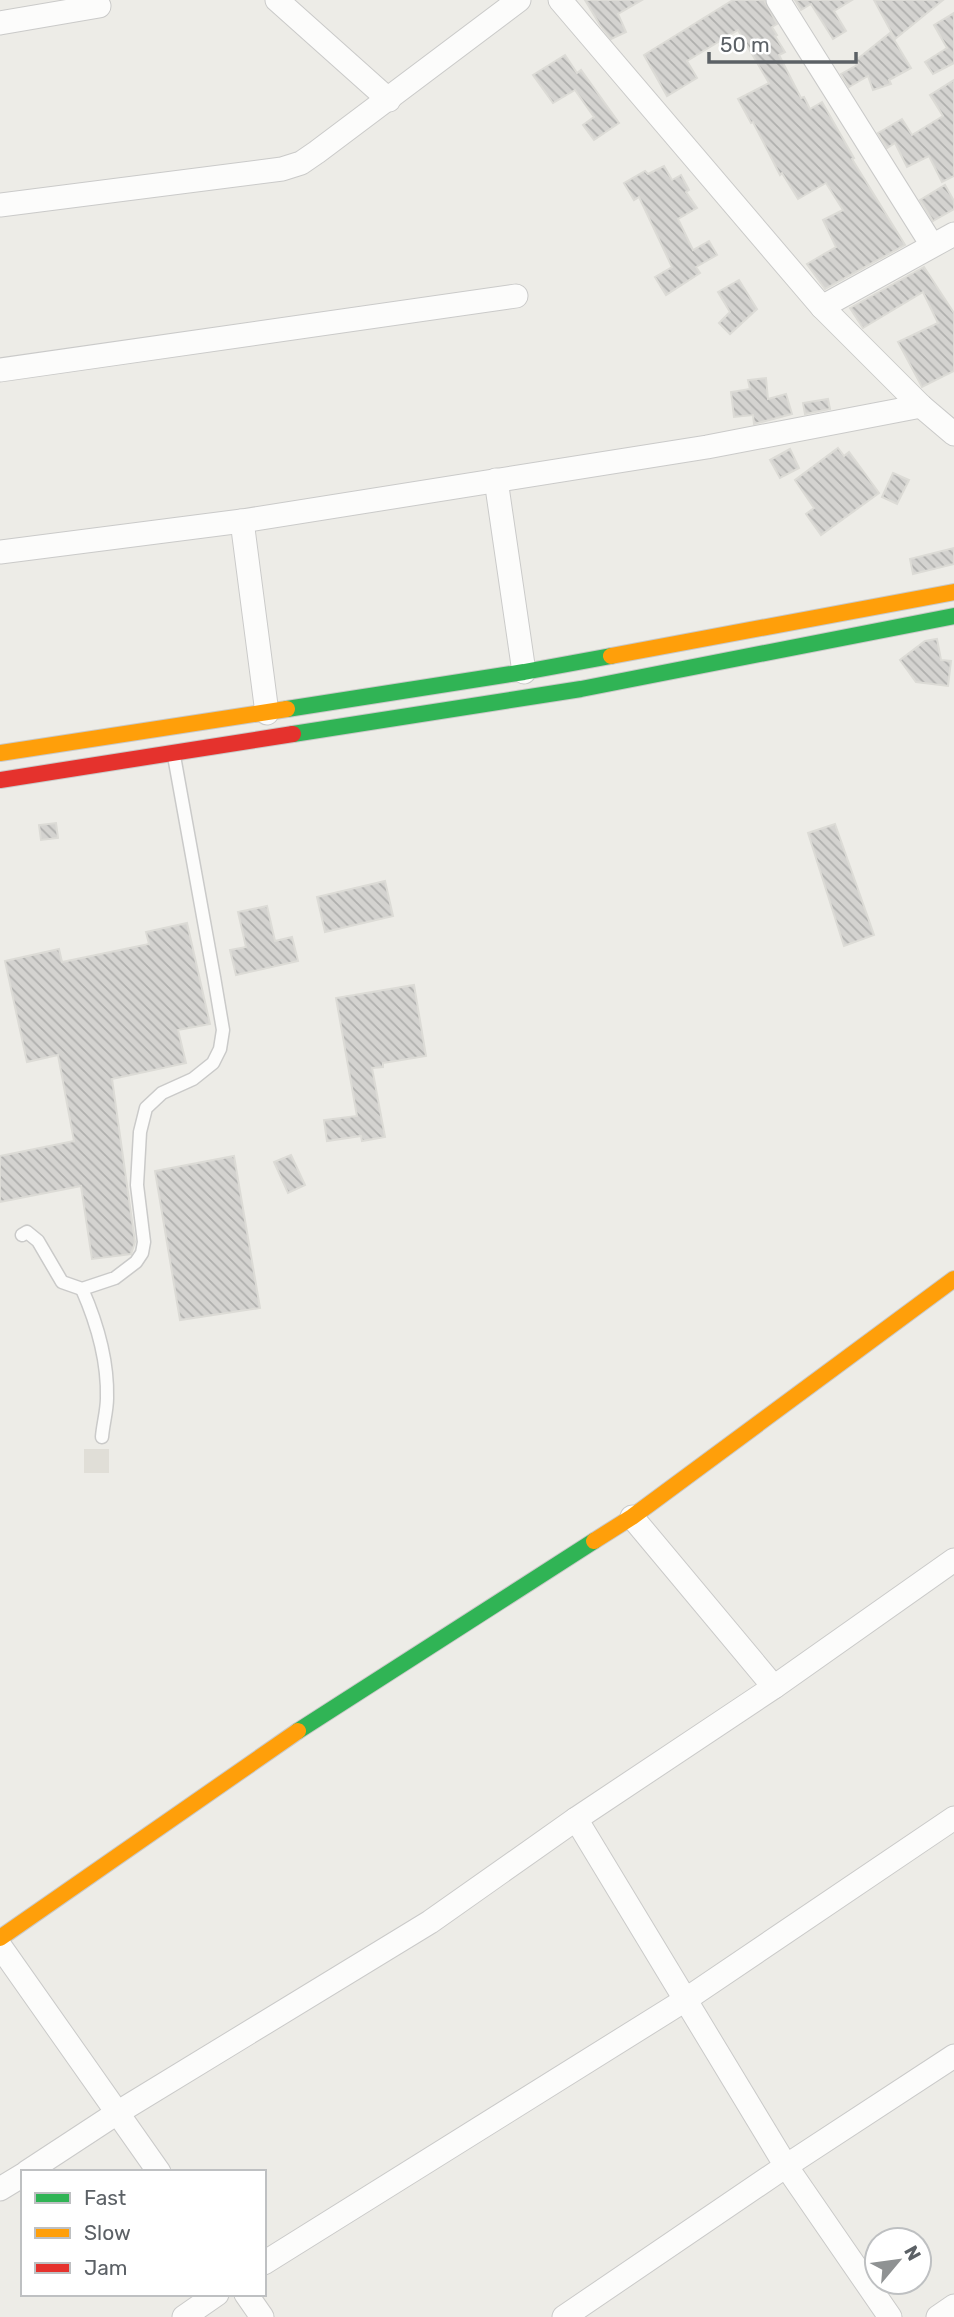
<svg xmlns="http://www.w3.org/2000/svg" width="954" height="2317" font-family="Rubik,sans-serif">
<defs>
<pattern id="building-back-hatch" width="6" height="6" patternUnits="userSpaceOnUse" patternTransform="scale(1.75)"><rect width="6" height="6" fill="#d4d3d0"/><path d="M-1 5l2 2M0 0l6 6M5-1l2 2" fill="none" stroke="#afafad"/></pattern>
</defs>
<rect width="100%" height="100%" fill="#edece7"/>
<rect fill="#e0ded7" x="84" y="1449" width="25" height="24"/>
<g fill="url(#building-back-hatch)" stroke="#dcdbd6" stroke-width="2">
<path d="M585,0H642L618,14L626,32L611,39L600,25Z"/>
<path d="M733,0H764L777,24L772,27L777,35L775,36L785,52L779,55L801,98L804,97L810,109L822,102L854,158L852,159L905,245L825,289L807,264L836,247L823,220L843,210L826,183L798,199L782,173L780,175L753,122L751,123L738,99L769,83L738,30L687,61L697,78L667,96L644,55Z"/>
<path d="M795,0H852L834,11L846,31L833,39L811,4L801,10Z"/>
<path d="M874,0H943L895,39Z"/>
<path d="M954,13V63L933,74L925,62L947,48L934,25Z"/>
<path d="M890,33L911,68L889,80L891,84L873,90L868,76L849,87L841,74L857,65L855,61Z"/>
<path d="M565,55L577,73L581,70L619,123L594,140L583,125L594,117L575,90L553,103L533,75Z"/>
<path d="M954,80V176L942,182L929,156L907,167L895,143L887,148L878,133L902,119L912,135L943,116L930,95Z"/>
<path d="M664,166L672,180L681,175L689,190L686,192L697,208L678,219L693,250L709,241L717,255L696,267L700,273L666,295L655,277L672,267L639,197L634,200L624,183L645,171L648,174Z"/>
<path d="M945,185L954,201V209L933,221L920,200Z"/>
<path d="M924,267L954,313V371L922,387L898,342L938,323L923,292L863,328L850,308Z"/>
<path d="M739,280L757,309L730,334L719,323L730,312L718,292Z"/>
<path d="M766,378L768,399L786,394L792,414L754,424L753,415L734,417L731,392L750,389L748,380Z"/>
<path d="M828,399L830,409L805,414L803,403Z"/>
<path d="M838,448L844,456L849,452L879,493L821,535L806,514L814,508L795,480Z"/>
<path d="M790,449L799,468L780,478L770,460Z"/>
<path d="M893,473L909,480L897,504L882,497Z"/>
<path d="M954,548V564L913,574L910,559Z"/>
<path d="M937,639L941,660L951,661L948,686L916,682L900,660L925,641Z"/>
<path d="M56,823L58,838L41,840L39,825Z"/>
<path d="M835,824L874,935L844,946L808,833Z"/>
<path d="M385,881L393,916L325,932L317,897Z"/>
<path d="M267,906L275,941L292,937L298,961L236,975L230,950L246,947L238,912Z"/>
<path d="M187,923L210,1024L178,1030L186,1063L112,1079L135,1242L131,1254L92,1259L81,1186L0,1202V1156L74,1141L58,1055L27,1062L5,961L59,949L62,962L149,944L146,932Z"/>
<path d="M414,985L426,1056L383,1063V1067L372,1068L385,1137L362,1141L361,1136L327,1141L324,1120L357,1116L336,998Z"/>
<path d="M291,1155L305,1185L288,1193L274,1162Z"/>
<path d="M234,1156L260,1308L180,1320L155,1171Z"/>
</g>
<g fill="none" stroke-linecap="round" stroke-linejoin="round">
<g stroke="#cacac9" stroke-width="15">
<g id="lane">
<path d="M22,1235L27,1232L38,1241L62,1282L82,1289L115,1278L136,1262L142,1253L144,1242L137,1185L140,1132L146,1108L162,1093L193,1079L213,1063L220,1049L223,1030L214,977L174,756"/>
<path d="M82,1289C97,1323 108,1360 107,1398C107,1411 103,1424 102,1437"/>
</g>
</g>
<g stroke="#cacac9" stroke-width="25">
<g id="street">
<path d="M277,0L389,100"/>
<path d="M560,0L822,307L921,406L954,434"/>
<path d="M778,0L932,245"/>
<path d="M0,23L99,6"/>
<path d="M0,205L282,169L301,163L317,152L519,0"/>
<path d="M822,307L954,234"/>
<path d="M0,370L516,296"/>
<path d="M496,480L524,672"/>
<path d="M242,521L267,713"/>
<path d="M0,552L242,521L707,447L921,406"/>
<path d="M632,1517L774,1687"/>
<path d="M576,1819L786,2166L890,2317"/>
<path d="M0,1946L159,2172"/>
<path d="M27,2172L117,2113L430,1922L576,1819L774,1687L954,1560"/>
<path d="M0,2189L23,2175"/>
<path d="M264,2263L685,2000L954,1818"/>
<path d="M246,2294L262,2317"/>
<path d="M184,2317L217,2294"/>
<path d="M564,2317L786,2166L954,2056"/>
<path d="M938,2317L954,2306"/>
</g>
</g>
<g stroke="#c9c9c8" stroke-width="18">
<g id="fast">
<path d="M287,709L524,672L611,656"/>
<path d="M293,734L581,689L954,616"/>
<path d="M298,1731L594,1541"/>
</g>
</g>
<g stroke="#c9c9c8" stroke-width="18">
<g id="slow">
<path d="M611,656L954,592"/>
<path d="M0,753L287,709"/>
<path d="M594,1541L632,1517L954,1279"/>
<path d="M0,1938L298,1731"/>
</g>
</g>
<g stroke="#c9c9c8" stroke-width="18">
<path id="jam" d="M0,780L293,734"/>
</g>
<use href="#lane" stroke="#fcfcfb" stroke-width="12"/>
<use href="#street" stroke="#fcfcfb" stroke-width="23"/>
<use href="#fast" stroke="#30b455" stroke-width="16"/>
<use href="#slow" stroke="#ff9f0a" stroke-width="16"/>
<use href="#jam" stroke="#e5322d" stroke-width="16"/>
</g>
<rect x="21" y="2170" width="245" height="126" fill="#ffffff" stroke="#bec0c2" stroke-width="2"/>
<rect x="35" y="2193" width="35" height="10" fill="#30b455" stroke="#bec0c2" stroke-width="2"/>
<text x="84" y="2205" font-size="21" fill="#5c6166">Fast</text>
<rect x="35" y="2228" width="35" height="10" fill="#ff9f0a" stroke="#bec0c2" stroke-width="2"/>
<text x="84" y="2240" font-size="21" fill="#5c6166">Slow</text>
<rect x="35" y="2263" width="35" height="10" fill="#e5322d" stroke="#bec0c2" stroke-width="2"/>
<text x="84" y="2275" font-size="21" fill="#5c6166">Jam</text>
<g transform="translate(898 2261) rotate(61)"><circle r="33" fill="#ffffff" stroke="#bec0c2" stroke-width="2"/>
<path d="M0-5L12 26L0 18L-12 26Z" fill="#8f9293"/>
<text y="-10" font-size="19" font-weight="bold" text-anchor="middle" fill="#5c6166">N</text>
</g>
<path d="M709 52v10h147v-10" fill="none" stroke="#5c6166" stroke-width="3.5"/>
<text x="720" y="52" font-size="21" fill="#5c6166" stroke="#ffffff" stroke-width="5" paint-order="stroke">50 m</text>
</svg>
